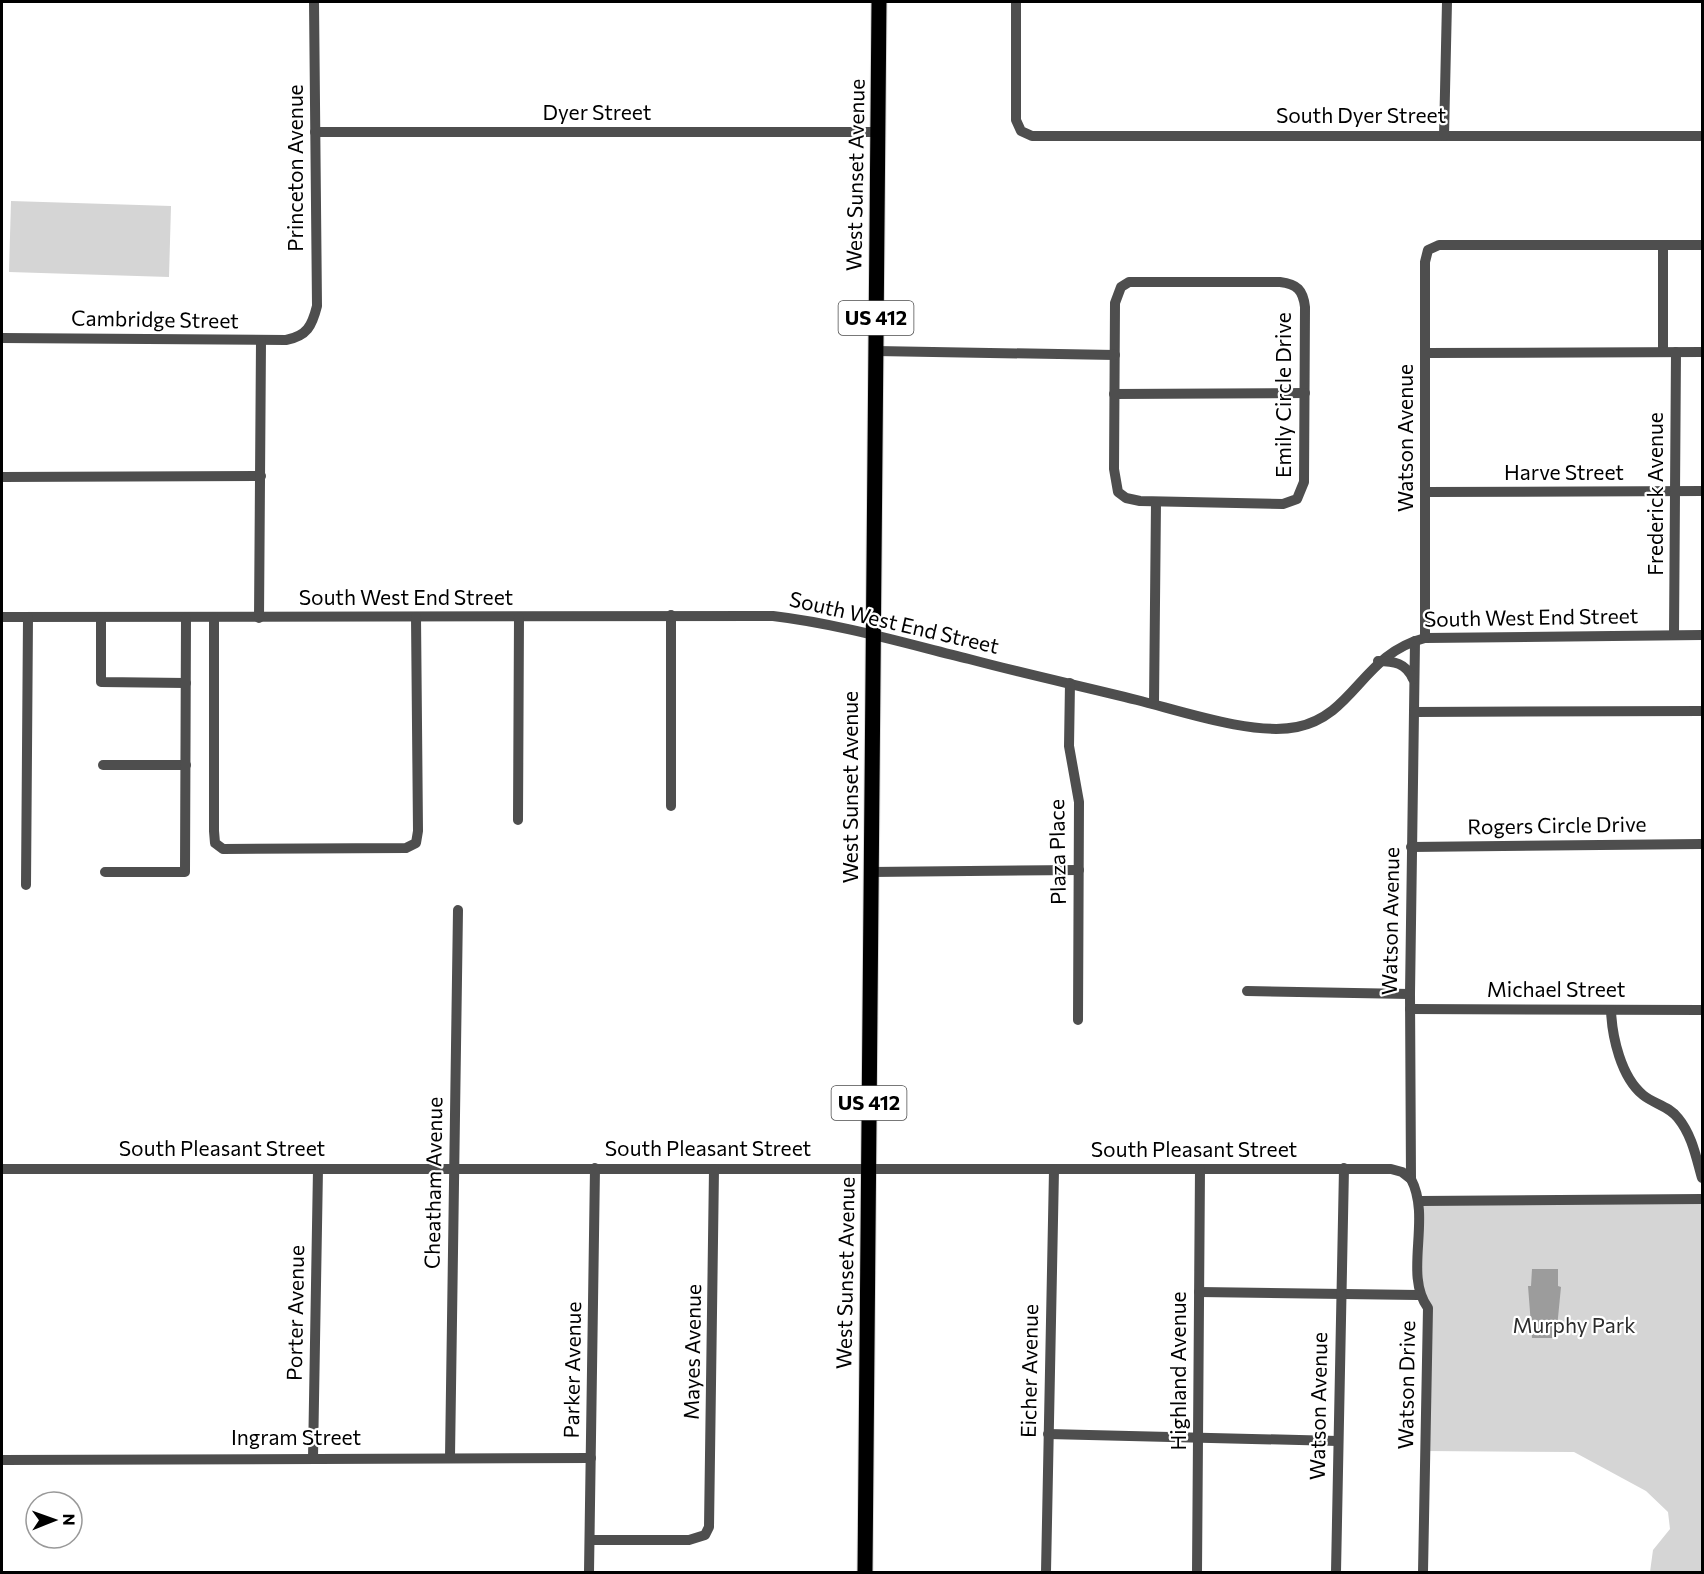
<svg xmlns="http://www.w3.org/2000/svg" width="1704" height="1574" font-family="Commissioner,sans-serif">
<rect width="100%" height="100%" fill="#fff"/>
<g fill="#d5d5d5">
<path d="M11,201L171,206L169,277L9,272Z"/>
<path d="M1702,1199V1572H1650L1653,1550L1670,1529L1668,1512L1646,1491L1574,1452L1425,1451L1428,1308L1418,1295L1420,1201Z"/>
</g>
<path fill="#9c9c9c" d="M1532,1269H1558V1286L1561,1287L1556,1338H1532L1528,1286H1531Z"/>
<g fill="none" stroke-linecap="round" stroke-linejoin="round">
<g stroke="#dbdbdb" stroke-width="17">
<path id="highway" d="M865,1572L879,2"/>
</g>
<g stroke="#4e4e4e" stroke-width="10">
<path d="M1016,2V120L1021,131L1032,136H1702"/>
<path d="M315,132H878"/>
<path d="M1444,136L1447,2"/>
<path d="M1129,282H1280C1297,284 1303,290 1305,307L1304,482L1297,499L1283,504L1140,501L1126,498L1118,492L1114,469L1115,303L1121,287Z"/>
<path d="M2,338L286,340C307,336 312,326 317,306L314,2"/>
<path d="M876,351L1115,355"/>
<path d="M1663,352V245"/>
<path d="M1426,353L1702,352"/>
<path d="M1114,394L1305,393"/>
<path d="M2,477L261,476"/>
<path d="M1426,492L1702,491"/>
<path d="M671,615V806"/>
<path d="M2,617L773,616C840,624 904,643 969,659C1025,674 1081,686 1137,700C1181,711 1254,736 1297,727C1355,715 1362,654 1425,638L1702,635"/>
<path d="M101,617V682L186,683"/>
<path d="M214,618V831L215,843L223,849L406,848L416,843L418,831L416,617"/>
<path d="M259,618L261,341"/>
<path d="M1674,635L1676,352"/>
<path d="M1425,638V262L1428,250L1439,245H1702"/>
<path d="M1415,641L1410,994L1411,1179C1432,1219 1403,1274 1428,1308L1423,1572"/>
<path d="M1378,661C1394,661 1406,663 1413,679"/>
<path d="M1070,683L1069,746L1079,802L1078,1020"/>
<path d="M1154,704L1156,502"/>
<path d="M1414,712L1702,711"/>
<path d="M103,765H186"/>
<path d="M518,820L519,617"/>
<path d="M1411,847L1702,844"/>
<path d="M105,872H185L186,618"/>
<path d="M871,872L1079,870"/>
<path d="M26,885L28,617"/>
<path d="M1247,991L1410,994"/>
<path d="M1410,1009L1702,1010"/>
<path d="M1611,1010C1612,1037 1621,1077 1643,1095C1654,1104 1669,1106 1678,1118C1692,1135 1696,1157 1702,1178"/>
<path d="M2,1169H1391L1402,1172L1411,1179"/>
<path d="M1420,1201L1702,1199"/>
<path d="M1199,1292L1418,1295"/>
<path d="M1048,1434L1338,1441"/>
<path d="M450,1457L458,910"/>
<path d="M313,1458L318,1169"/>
<path d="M2,1460L591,1458"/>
<path d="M590,1540H689L705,1535L709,1527L714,1169"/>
<path d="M589,1572L595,1168"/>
<path d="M1046,1572L1054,1170"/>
<path d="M1197,1572L1200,1169"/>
<path d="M1336,1572L1344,1168"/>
</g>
<use href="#highway" stroke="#000" stroke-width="15"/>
</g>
<g text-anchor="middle" stroke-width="4.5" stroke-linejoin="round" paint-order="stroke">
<g fill="#fff" stroke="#4c4c4c" stroke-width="1.5">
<rect x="838.5" y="301" width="75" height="34" rx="4.5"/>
<rect x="831.5" y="1086" width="75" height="34" rx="4.5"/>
</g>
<g font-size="20" font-weight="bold" fill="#000">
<text x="876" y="325">US 412</text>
<text x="869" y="1110">US 412</text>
</g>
<g font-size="21" fill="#000" stroke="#fff">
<text x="597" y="120">Dyer Street</text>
<text x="1361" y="123">South Dyer Street</text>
<text transform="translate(296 168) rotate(-90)" y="7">Princeton Avenue</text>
<text transform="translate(856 175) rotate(-89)" y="7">West Sunset Avenue</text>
<text transform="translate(155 320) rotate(1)" y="7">Cambridge Street</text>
<text transform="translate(1284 395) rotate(-90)" y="7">Emily Circle Drive</text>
<text transform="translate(1406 438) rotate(-90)" y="7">Watson Avenue</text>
<text x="1564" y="480">Harve Street</text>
<text transform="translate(1656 494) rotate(-90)" y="7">Frederick Avenue</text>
<text x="406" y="605">South West End Street</text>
<text transform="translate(1531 618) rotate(-1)" y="7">South West End Street</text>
<text transform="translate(894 623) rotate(13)" y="7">South West End Street</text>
<text transform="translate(851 787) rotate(-90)" y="7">West Sunset Avenue</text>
<text transform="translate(1557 826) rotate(-1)" y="7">Rogers Circle Drive</text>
<text transform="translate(1058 852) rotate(-91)" y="7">Plaza Place</text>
<text transform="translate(1391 921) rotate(-89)" y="7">Watson Avenue</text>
<text x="1556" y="997">Michael Street</text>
<text x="222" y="1156">South Pleasant Street</text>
<text x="708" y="1156">South Pleasant Street</text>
<text x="1194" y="1157">South Pleasant Street</text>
<text transform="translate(434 1183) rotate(-89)" y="7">Cheatham Avenue</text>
<text transform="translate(846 1273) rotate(-89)" y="7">West Sunset Avenue</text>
<text transform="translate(296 1313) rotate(-89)" y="7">Porter Avenue</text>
<text transform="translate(693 1352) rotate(-89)" y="7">Mayes Avenue</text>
<text transform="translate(573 1370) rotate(-89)" y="7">Parker Avenue</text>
<text transform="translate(1030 1371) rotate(-89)" y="7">Eicher Avenue</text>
<text transform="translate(1179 1371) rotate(-90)" y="7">Highland Avenue</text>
<text transform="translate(1407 1385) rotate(-89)" y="7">Watson Drive</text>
<text transform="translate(1319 1406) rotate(-89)" y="7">Watson Avenue</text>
<text x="296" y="1445">Ingram Street</text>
</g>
<g font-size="21" fill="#2c2c2c" stroke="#fff">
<text x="1574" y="1333">Murphy Park</text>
</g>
</g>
<rect width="1704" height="1574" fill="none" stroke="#000000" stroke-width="6"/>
<g transform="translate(54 1520) rotate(89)"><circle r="28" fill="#ffffff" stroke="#999999" stroke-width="1.5"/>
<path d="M0-4.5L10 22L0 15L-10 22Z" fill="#000000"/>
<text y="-9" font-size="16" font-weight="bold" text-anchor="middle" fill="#000000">N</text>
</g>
</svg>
